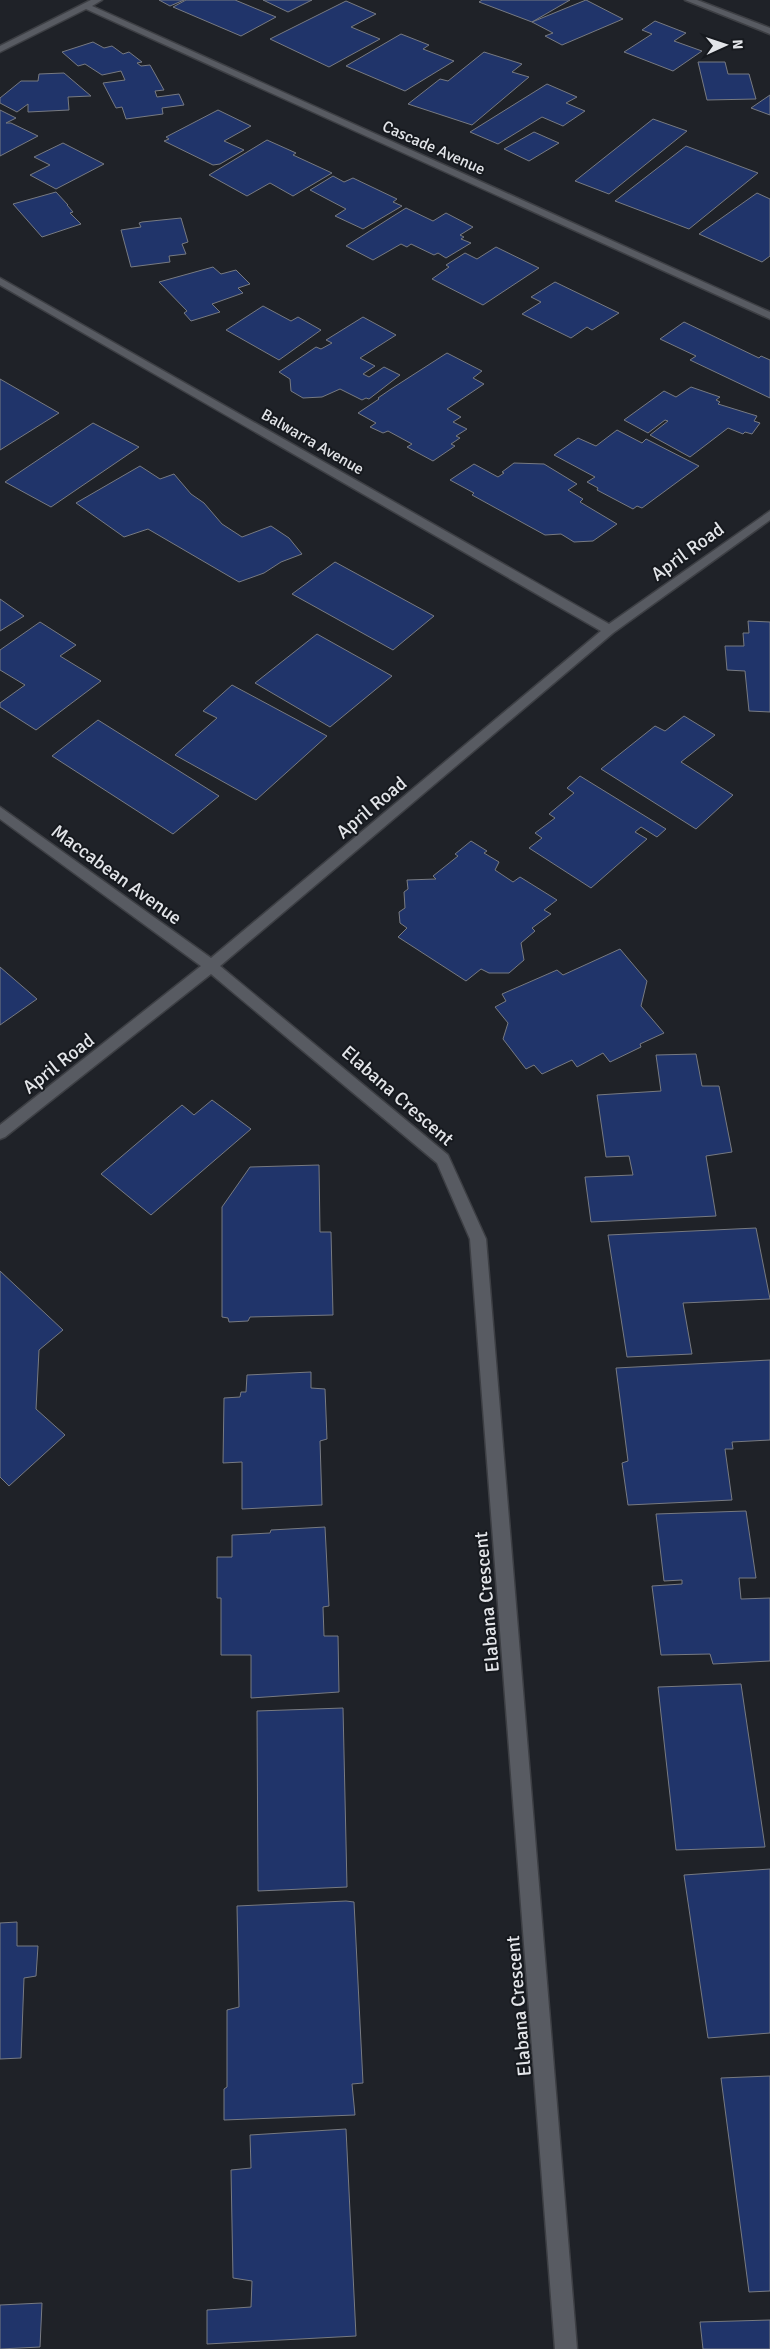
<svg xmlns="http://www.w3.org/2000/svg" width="770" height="2349" font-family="Signika,sans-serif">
<rect width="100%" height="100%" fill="#1f2228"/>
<g fill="#20346a" stroke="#777a81">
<path d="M159,0H184L170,6Z"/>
<path d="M186,0H235L276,17L241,36L173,7Z"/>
<path d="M263,0H312L288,12Z"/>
<path d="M482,0H570L532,22L479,2Z"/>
<path d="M586,0L623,19L562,45L545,36L553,33L532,22Z"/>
<path d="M346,1L376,14L351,27L380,39L329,67L270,39Z"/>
<path d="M655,21L686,33L674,41L702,51L673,71L624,52L652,34L642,30Z"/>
<path d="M401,34L429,45L423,49L454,61L405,91L346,66Z"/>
<path d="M93,42L104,48L112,46L123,54L129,52L142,62L137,63L141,66L150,65L164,90L155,91L157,97L179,94L184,105L162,108L163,114L126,119L122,107L116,108L103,83L125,80L121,71L102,75L85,64L78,66L62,52Z"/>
<path d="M484,52L522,64L512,72L529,77L472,125L408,104L440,79L448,81Z"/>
<path d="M698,62H725L728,74H749L756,99L707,100Z"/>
<path d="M64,73L91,96L68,97L69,110L28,112V104L17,112L0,103V98L21,81H38L39,74Z"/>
<path d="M547,84L577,97L566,103L585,111L563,126L542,117L498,144L470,132Z"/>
<path d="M770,95V115L751,108Z"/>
<path d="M0,110L16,118L6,123H11L38,136L0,156Z"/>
<path d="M218,110L251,126L224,141L244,150L220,164L213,165L164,141L169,139L166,137Z"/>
<path d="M653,119L687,131L609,194L575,181Z"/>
<path d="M534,132L559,143L529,161L504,149Z"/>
<path d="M267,140L296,153L293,155L332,173L293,196L270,183L247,196L209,175Z"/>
<path d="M63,143L104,164L56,189L30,175L50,165L34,157Z"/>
<path d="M686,146L758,173L689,229L615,201Z"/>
<path d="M333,176L344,182L353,178L397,199L393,202L402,206L363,229L335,216L346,209L310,190Z"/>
<path d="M56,192L68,205H67L73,212L70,213L81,224L42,237L13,204Z"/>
<path d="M757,193L770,199V256L762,262L699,234Z"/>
<path d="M406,208L433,221L446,213L473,227L460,235L464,237L461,239L471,243L446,258L438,253L434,255L411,244L407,247L401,244L373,260L346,246Z"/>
<path d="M181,218L188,242L182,244L186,254L169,256L170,262L131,267L121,230L141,227L139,223L142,222Z"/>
<path d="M496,247L539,268L483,305L432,279L449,267L446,265L465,253L477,259Z"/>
<path d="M213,267L221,274L236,270L250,284L238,288L243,293L212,304L220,312L191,321L184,313L187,311L159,282Z"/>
<path d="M555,282L619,313L592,330L587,327L571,338L522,314L541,302L531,297Z"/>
<path d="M263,306L291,321L298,317L321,330L279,360L226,330Z"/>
<path d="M363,317L396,335L360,358L375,366L363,374L369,377L384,367L400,375L369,399L366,398L362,400L340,389L322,397L303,398L291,391L290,379L279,372L316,347L321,349L332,343L326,340Z"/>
<path d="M684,322L759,358L761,356L770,360V398L690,360L696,356L660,339Z"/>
<path d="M447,353L482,371L473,378L484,384L447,409L461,417L453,422L467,429L456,436L460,438L451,444L455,446L433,461L407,447L412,444L388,431L383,433L370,427L376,423L358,413L379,399L378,398L391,389Z"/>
<path d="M0,379L59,413L0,450Z"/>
<path d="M691,387L720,397L716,400L720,402L718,404L757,416L754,421L760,423L752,434L745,432L743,434L728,428L690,457L650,435L668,421L665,420L648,433L624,420L664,391L676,397Z"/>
<path d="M93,423L139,447L51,507L5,482Z"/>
<path d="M617,430L642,443L646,439L699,466L642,508L637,506L633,509L597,490L598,488L587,482L595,477L554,455L578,438L596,446Z"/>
<path d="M514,463L544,464L577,484L568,490L583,499L580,502L617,524L593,541L574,542L561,534L545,535L472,495L474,493L450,480L474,464L498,477L504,473L502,472Z"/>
<path d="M140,466L160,479L174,474L191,494L204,503L222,524L242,537L271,526L289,538L302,554L281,562L264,573L239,582L148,529L124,537L76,503Z"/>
<path d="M335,562L434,616L393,650L292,594Z"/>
<path d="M0,599L24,616L0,631Z"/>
<path d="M748,621L770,622V712L749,711L745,671L727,670L725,646H744L743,633H749Z"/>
<path d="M40,622L76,645L60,656L101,681L36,730L0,707V703L25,685L0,670V650Z"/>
<path d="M317,634L392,676L330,727L255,683Z"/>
<path d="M232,685L327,736L256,800L175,755L217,718L203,711Z"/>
<path d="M684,716L715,735L681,762L733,795L696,829L601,769L655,726L665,731Z"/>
<path d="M98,720L219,796L173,834L52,756Z"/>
<path d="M580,776L666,829L657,837L641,827L635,832L647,839L591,888L529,848L542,838L535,833L555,818L549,814L574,793L567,788Z"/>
<path d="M471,841L487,851L484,853L499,862L495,870L513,882L520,877L557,900L544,910L551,914L532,928L535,931L521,943L524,960L509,973H489L481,969L466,981L398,937L407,928L400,923L399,912L405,908L404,892L408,889L407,880L436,879L433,876L458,856L455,854Z"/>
<path d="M620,949L647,981L641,1006L664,1033L640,1044L641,1047L610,1062L603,1053L577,1067L572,1060L542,1074L534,1065L526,1069L503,1039L508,1023L495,1007L506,1001L502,994L557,970L563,975Z"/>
<path d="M0,967L37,999L0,1025Z"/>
<path d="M696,1054L702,1086H719L732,1152L706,1156L716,1216L591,1222L585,1177L633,1175L629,1156L606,1157L597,1095L661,1091L656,1055Z"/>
<path d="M212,1100L251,1129L151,1215L101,1174L182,1105L194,1115Z"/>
<path d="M319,1165L320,1232H331L333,1315L250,1317L248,1321L229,1322L228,1318L222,1317V1207L250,1167Z"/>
<path d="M756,1228L770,1299L683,1303L692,1354L627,1357L608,1235Z"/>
<path d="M0,1271L63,1330L39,1350L36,1409L65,1435L9,1486L0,1477Z"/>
<path d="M770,1360V1440L732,1442L733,1449H725L732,1500L628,1505L622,1463L628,1461L616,1368Z"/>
<path d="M311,1372V1388L325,1389L327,1439L320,1441L322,1505L242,1509V1462L223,1463L224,1398L240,1397L241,1392H246L247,1375Z"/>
<path d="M746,1511L756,1578H739L741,1599L770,1598V1661L713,1664L710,1654L661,1655L652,1586L682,1584V1580L664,1581L656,1514Z"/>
<path d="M325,1527L329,1606L323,1607L324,1636H338L339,1692L251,1698V1655H221V1598H217V1557H232V1535L270,1533L271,1530Z"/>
<path d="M741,1684L765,1847L676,1850L658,1687Z"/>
<path d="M343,1708L347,1887L258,1891L257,1711Z"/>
<path d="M770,1869V2033L708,2038L684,1875Z"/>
<path d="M346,1901L354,1902L363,2083L352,2084L355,2115L224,2120V2089L227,2087V2010L239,2007L237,1906Z"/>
<path d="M17,1922V1946H38L36,1976L24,1978L21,2058L0,2059V1923Z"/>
<path d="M770,2076V2291L749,2292L721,2078Z"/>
<path d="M346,2129L356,2336L207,2344V2310L251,2307L252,2281L233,2278L231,2170L251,2168L250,2135Z"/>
<path d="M42,2303L40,2347L0,2349V2305Z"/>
<path d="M770,2320V2349H703L700,2322Z"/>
</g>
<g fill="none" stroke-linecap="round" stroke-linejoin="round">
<g stroke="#3d3f44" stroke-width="3">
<g id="minor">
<path d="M91,0H102L92,6L770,312V319L86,9L0,52V46Z"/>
<path d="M685,0H697L770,28V34Z"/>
<path d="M0,278L609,624L770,511V520L613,633L220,966L448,1155L486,1239L577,2349H555L470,1239L437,1163L211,974L5,1137L0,1139V1125L201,966L0,819V807L211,958L601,631L0,285Z"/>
</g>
</g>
<use href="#minor" fill="#585b62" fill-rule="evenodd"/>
</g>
<g text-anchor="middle" stroke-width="4" stroke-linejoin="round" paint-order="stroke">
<g font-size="16" fill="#e3e5e9" stroke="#16191e">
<text transform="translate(434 147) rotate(24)" y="6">Cascade Avenue</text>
<text transform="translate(313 441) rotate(30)" y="6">Balwarra Avenue</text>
</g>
<g font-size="19" fill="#e3e5e9" stroke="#16191e">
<text transform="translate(687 551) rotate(-36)" y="7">April Road</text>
<text transform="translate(371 807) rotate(-40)" y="7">April Road</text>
<text transform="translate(117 874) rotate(36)" y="7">Maccabean Avenue</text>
<text transform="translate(58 1063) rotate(-38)" y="7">April Road</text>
<text transform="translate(398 1095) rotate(41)" y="7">Elabana Crescent</text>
<text transform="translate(486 1602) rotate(-95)" y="7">Elabana Crescent</text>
<text transform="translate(518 2006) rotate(-95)" y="7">Elabana Crescent</text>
</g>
</g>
<g transform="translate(725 45) rotate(87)" stroke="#16191e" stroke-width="4" paint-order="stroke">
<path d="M0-4L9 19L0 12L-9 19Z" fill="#e3e5e9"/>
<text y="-8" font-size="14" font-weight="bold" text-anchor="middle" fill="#e3e5e9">N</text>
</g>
</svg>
